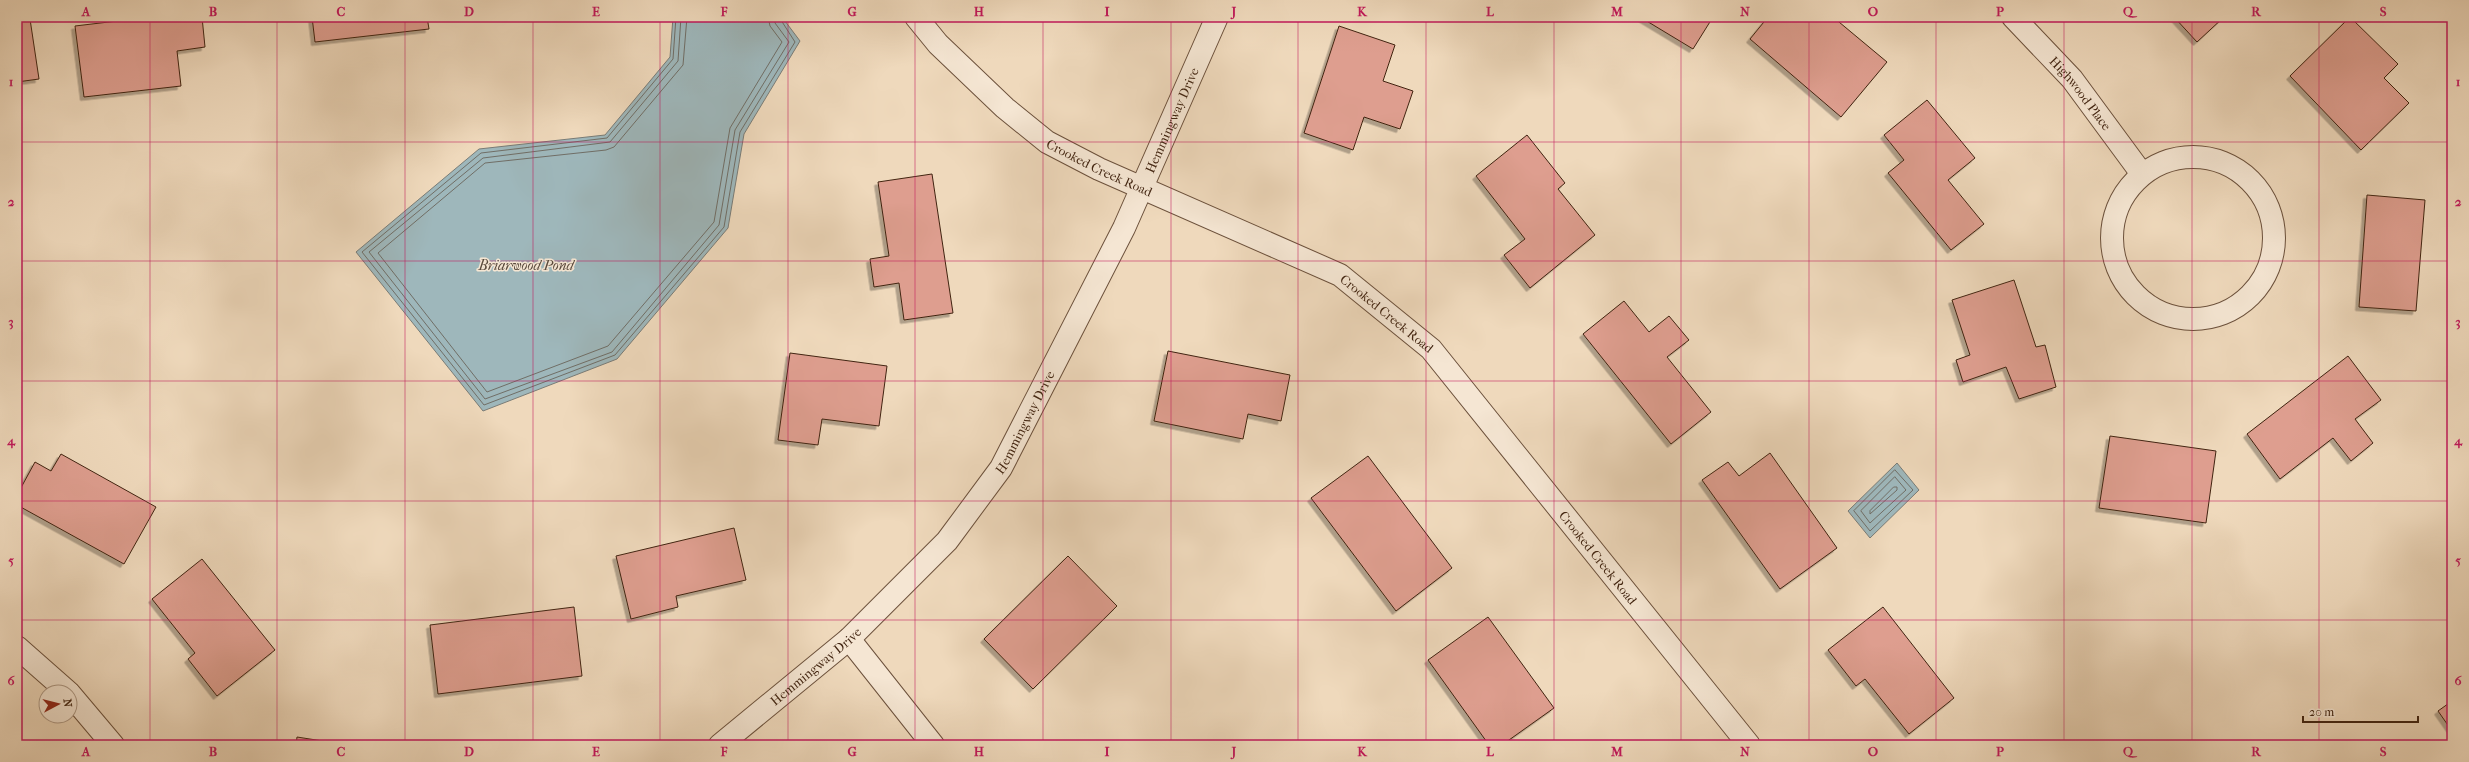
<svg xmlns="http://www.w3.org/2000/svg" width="2469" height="762" font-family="'IM FELL French Canon',serif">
<defs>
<filter id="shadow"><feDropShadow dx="-3.5" dy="3.5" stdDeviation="0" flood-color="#0004"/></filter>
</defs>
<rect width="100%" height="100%" fill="#efd9bc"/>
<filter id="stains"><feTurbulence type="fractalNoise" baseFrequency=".005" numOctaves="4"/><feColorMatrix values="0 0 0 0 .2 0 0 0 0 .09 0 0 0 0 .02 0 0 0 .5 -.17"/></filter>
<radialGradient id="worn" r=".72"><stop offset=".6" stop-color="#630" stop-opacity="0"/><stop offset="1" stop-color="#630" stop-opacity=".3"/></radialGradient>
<g fill="#9eb7bb" stroke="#797c77">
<path d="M673,17H782L800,41L744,134L728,228L617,359L483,411L356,252L479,149L605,135L670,57Z"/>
<path d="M1897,463L1919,490L1870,538L1848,511Z"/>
</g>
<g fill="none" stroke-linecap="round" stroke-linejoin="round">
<g stroke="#706e66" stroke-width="1">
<path d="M676,17L673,59L607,138L481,153L362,252L484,405L615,355L724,227L740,132L795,42L779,17"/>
<path d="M681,17L678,61L610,142L483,158L369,252L485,399L612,352L719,225L735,130L789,42L775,23L774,17"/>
<path d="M687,17L683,65L614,147L606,150L485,163L378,253L487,392L608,346L714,222L730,128L782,42L770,26L768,17"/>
<path d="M1895,470L1913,490L1870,531L1854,511Z"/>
<path d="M1895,477L1906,490L1870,523L1861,511Z"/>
<path d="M1894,487H1897V490L1870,514V511Z"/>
</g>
</g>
<g fill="#de9e8f" stroke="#412411" filter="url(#shadow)">
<path d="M151,17H202L205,47L177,51L181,86L84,97L75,26Z"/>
<path d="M312,17H427L429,29L315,42Z"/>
<path d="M1640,17H1713L1693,49Z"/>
<path d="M1768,17H1833L1887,62L1841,117L1750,39Z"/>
<path d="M2174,17H2224L2197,42Z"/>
<path d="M2350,17L2398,64L2384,78L2409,103L2361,150L2290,76Z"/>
<path d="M30,19L39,79L17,82V21Z"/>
<path d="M1339,26L1395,45L1383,81L1413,91L1400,129L1364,117L1353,150L1304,133Z"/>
<path d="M1927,100L1975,158L1948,180L1984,224L1951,250L1888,173L1904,160L1884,135Z"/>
<path d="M1527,135L1565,183L1558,189L1595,235L1530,288L1504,255L1525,239L1476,176Z"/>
<path d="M932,174L953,313L904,320L899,283L874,287L870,259L889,256L878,182Z"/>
<path d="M2367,195L2425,200L2416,311L2359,307Z"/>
<path d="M2014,280L2036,347L2045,345L2056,387L2019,399L2006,367L1963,382L1956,360L1970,355L1952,300Z"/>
<path d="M1624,301L1649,332L1669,316L1689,340L1667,357L1711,412L1671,444L1583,334Z"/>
<path d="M1168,351L1290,375L1281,421L1248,414L1243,439L1154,421Z"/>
<path d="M790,353L887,366L879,426L822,419L818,445L778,440Z"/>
<path d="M2348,356L2381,400L2355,419L2373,443L2351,461L2333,438L2280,479L2247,434Z"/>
<path d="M2110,436L2216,451L2206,523L2099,508Z"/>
<path d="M1770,453L1837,548L1780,589L1702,480L1728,462L1739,476Z"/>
<path d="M61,454L156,507L124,564L17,505V495L35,462L51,471Z"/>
<path d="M1368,456L1452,568L1396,611L1311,498Z"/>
<path d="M734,528L746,580L676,596L678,607L631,619L616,556Z"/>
<path d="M1068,556L1117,606L1033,689L984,639Z"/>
<path d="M202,559L275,650L217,696L188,659L195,653L152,599Z"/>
<path d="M574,607L582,676L438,694L430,625Z"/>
<path d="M1883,607L1954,698L1909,734L1865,679L1856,686L1828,650Z"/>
<path d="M1488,617L1554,708L1502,745H1489L1428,660Z"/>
<path d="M2452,701V731L2438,711Z"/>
<path d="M297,737L348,745H296Z"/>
</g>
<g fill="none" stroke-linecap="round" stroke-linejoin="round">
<g stroke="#6c513c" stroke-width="24">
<g id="minor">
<path id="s1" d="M916,17L938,44L1005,108L1047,142L1099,169L1340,275L1431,349L1749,745"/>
<path id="s2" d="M2013,17L2072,79L2142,174"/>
<circle cx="2193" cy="238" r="81"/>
<path d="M849,639L933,745"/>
<path d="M17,647L68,692"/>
<path d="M70,694L113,745"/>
<path id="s3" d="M720,745L849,639L947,541L1001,468L1124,228L1217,17"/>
</g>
</g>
<use href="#minor" stroke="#f5e6d3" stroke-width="22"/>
</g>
<path fill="none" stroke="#c2185b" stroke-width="1" stroke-opacity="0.55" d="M150,17V745M277,17V745M405,17V745M533,17V745M660,17V745M788,17V745M915,17V745M1043,17V745M1171,17V745M1298,17V745M1426,17V745M1554,17V745M1681,17V745M1809,17V745M1936,17V745M2064,17V745M2192,17V745M2319,17V745M17,142H2452M17,261H2452M17,381H2452M17,501H2452M17,620H2452"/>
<g text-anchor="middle" stroke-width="3" stroke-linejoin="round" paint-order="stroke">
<g font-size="13" fill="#412411" stroke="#f5e6d3">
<text dy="5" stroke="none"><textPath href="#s2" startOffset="102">Highwood Place</textPath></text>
<text dy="5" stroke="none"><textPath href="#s3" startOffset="784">Hemmingway Drive</textPath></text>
<text dy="5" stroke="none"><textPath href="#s1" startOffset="240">Crooked Creek Road</textPath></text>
<text dy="5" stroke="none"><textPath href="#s1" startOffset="564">Crooked Creek Road</textPath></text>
<text dy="5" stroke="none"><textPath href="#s3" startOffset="448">Hemmingway Drive</textPath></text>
<text dy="5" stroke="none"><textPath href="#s1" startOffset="888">Crooked Creek Road</textPath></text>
<text dy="5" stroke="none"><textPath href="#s3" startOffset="124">Hemmingway Drive</textPath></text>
</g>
<g font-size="14" font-style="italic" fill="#58493c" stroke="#f5e6d3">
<text x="526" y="270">Briarwood Pond</text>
</g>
</g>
<rect width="2469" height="762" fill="none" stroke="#efd9bc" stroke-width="44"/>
<g transform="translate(58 704) rotate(83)"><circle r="19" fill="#f5e6d3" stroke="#ad9885"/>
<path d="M0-3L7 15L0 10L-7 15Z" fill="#8f2418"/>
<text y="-6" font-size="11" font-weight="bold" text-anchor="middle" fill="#412411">N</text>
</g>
<path d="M2303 716v6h115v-6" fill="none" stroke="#412411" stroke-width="2"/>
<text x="2309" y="716" font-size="12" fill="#412411" stroke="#f5e6d3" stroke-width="3" paint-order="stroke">20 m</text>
<rect x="22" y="22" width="2425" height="718" fill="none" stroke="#c2185b" stroke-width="1.5"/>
<g font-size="13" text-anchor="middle" font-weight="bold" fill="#c2185b">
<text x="86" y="16">A</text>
<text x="213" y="16">B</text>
<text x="341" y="16">C</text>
<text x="469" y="16">D</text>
<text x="596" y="16">E</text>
<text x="724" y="16">F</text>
<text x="852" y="16">G</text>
<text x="979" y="16">H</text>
<text x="1107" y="16">I</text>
<text x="1234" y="16">J</text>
<text x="1362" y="16">K</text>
<text x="1490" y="16">L</text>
<text x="1617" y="16">M</text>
<text x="1745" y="16">N</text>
<text x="1873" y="16">O</text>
<text x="2000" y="16">P</text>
<text x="2128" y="16">Q</text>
<text x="2256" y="16">R</text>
<text x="2383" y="16">S</text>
<text x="11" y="86">1</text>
<text x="2458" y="86">1</text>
<text x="11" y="206">2</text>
<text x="2458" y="206">2</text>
<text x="11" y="326">3</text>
<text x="2458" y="326">3</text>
<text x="11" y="445">4</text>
<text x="2458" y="445">4</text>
<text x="11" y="565">5</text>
<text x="2458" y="565">5</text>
<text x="11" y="685">6</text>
<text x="2458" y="685">6</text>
<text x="86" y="756">A</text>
<text x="213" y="756">B</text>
<text x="341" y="756">C</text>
<text x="469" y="756">D</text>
<text x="596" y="756">E</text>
<text x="724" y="756">F</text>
<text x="852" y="756">G</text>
<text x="979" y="756">H</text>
<text x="1107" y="756">I</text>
<text x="1234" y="756">J</text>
<text x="1362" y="756">K</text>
<text x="1490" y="756">L</text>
<text x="1617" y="756">M</text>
<text x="1745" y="756">N</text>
<text x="1873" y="756">O</text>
<text x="2000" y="756">P</text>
<text x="2128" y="756">Q</text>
<text x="2256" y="756">R</text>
<text x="2383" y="756">S</text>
</g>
<rect width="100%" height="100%" filter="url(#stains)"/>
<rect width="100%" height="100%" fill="url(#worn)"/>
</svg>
